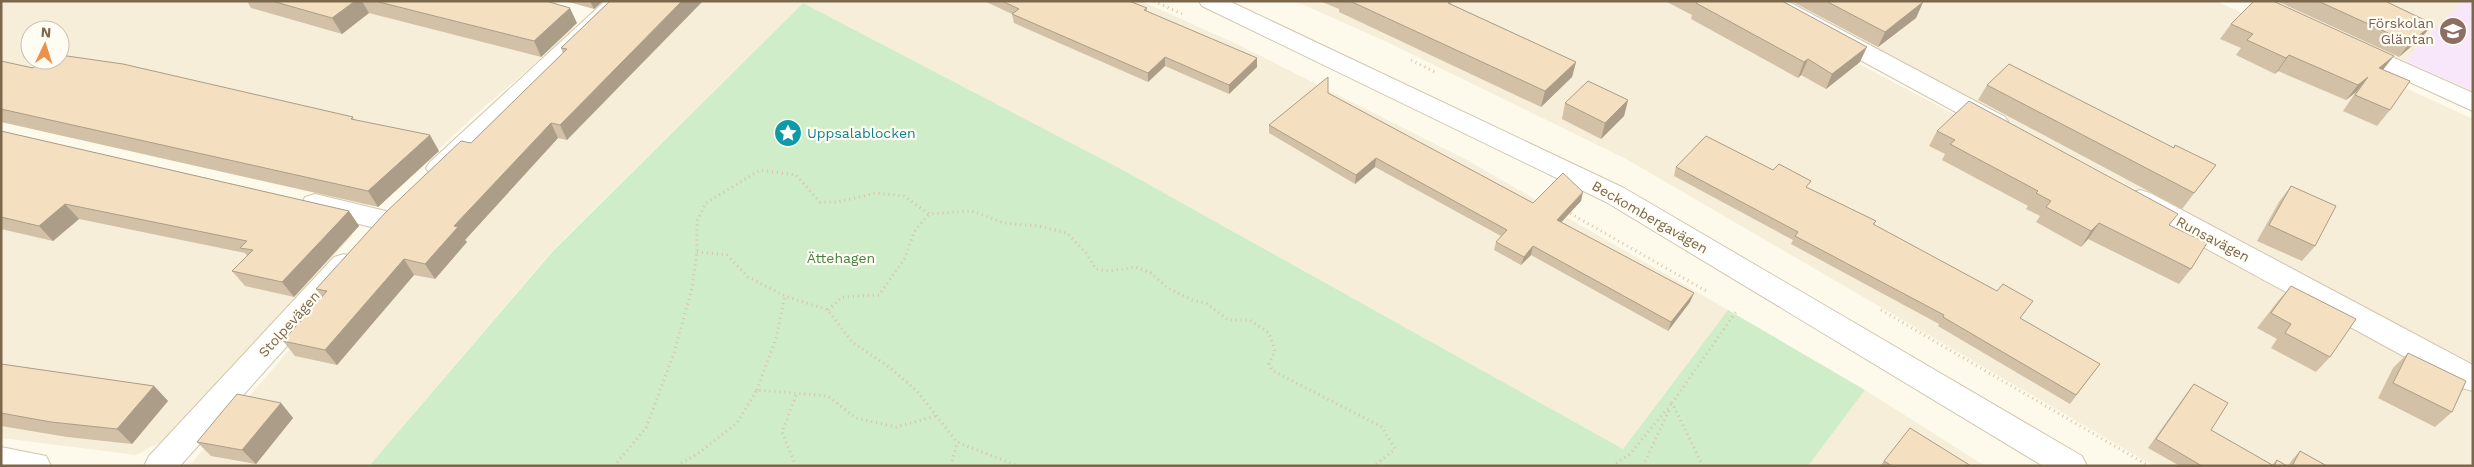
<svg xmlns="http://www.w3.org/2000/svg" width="2474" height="467" font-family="'Work Sans',sans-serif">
<rect width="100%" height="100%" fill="#fdfaeb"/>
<g fill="#f6eed9" fill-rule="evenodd">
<path d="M1,1H485L570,22L573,32L484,107L396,189L1,116ZM30,30H60V60H30Z"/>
<path d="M635,1H1141L1239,45L1467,160L1728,310L1623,449L1123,170L803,3L553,250L369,466H189L346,284Z"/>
<path d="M1295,1H1741L2473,390V466H2154L1626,159L1389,43Z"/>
<path d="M1781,1H2216L2473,119V363L2093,167Z"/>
<path d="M2273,1H2462L2405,61Z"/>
<path d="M1,148L345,222L353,235L261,335L172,436L161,442L136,455L1,438Z"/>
<path d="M1865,390L1985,466H1808Z"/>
</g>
<path fill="#f8e7fa" d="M2462,1H2473V91L2405,61Z"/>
<path fill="#cfedc8" d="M803,3L1123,170L1623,449L1728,310L1865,390L1808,466H369L553,251Z"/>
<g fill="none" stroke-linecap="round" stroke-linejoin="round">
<g stroke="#d2c6af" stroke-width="2">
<g id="minor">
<path d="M605,1H631L448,174L439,177L430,174L426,168L430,162Z"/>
<path d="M1199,1H1229L1624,188L2082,456L2087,466H2043L1606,202L1202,6Z"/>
<path d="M1758,1H1787L2005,117L2009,123L2005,129L1996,132L1987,129L1761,6Z"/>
<path d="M2354,40L2473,93V111L2346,53L2342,48L2346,43Z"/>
<path d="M2140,190L2150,193L2473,365V391L2462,388L2130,207L2127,200L2130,193Z"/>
<path d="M315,194L394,213L398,220L394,227L384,230L305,211L302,204L305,197Z"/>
<path d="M344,254L354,257L358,264L354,271L180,466H144L149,456L334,257Z"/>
<path d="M1,447L46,456L51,466H1Z"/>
</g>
</g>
<g stroke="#dac4a3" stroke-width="3" stroke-dasharray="1 4" stroke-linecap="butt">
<path d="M1154,1L1182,14"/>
<path d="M1411,60L1437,73"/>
<path d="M1566,211L1708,292"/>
<path d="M697,252L727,255L748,277L785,296L828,310L852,342L889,367L917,391L957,442L1018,466"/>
<path d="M828,310L842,297L879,295L905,258L914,232L929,214"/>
<path d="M1881,310L2149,466"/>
<path d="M757,390L776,338L785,296"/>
<path d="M614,466L646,428L674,353L692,288L697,252V221L706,203L760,170L796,175L820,202H838L876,193L904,196L929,214L972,211L1004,223L1038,226L1067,233L1086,253L1096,269L1109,271L1136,267L1151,273L1168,288L1192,300L1206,303L1228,320H1250L1269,333L1275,351L1269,364L1273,371L1382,427L1395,449L1374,466"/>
<path d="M677,466L700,452L737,423L757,390L828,396L856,418L896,427L936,416"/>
<path d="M796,466L782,432L797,393"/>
<path d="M951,466L957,442"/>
<path d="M1612,466L1630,454L1672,403"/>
<path d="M1643,466L1670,408"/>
<path d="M1703,466L1672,403L1738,309"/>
</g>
<use href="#minor" fill="#fff" fill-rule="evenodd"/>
</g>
<g fill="#d2c1a6">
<path d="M247,1H546L577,23L541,57L369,13L342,34L251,8Z"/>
<path d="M565,1H603L594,9Z"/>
<path d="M610,1L567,140L558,138L465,240L467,242L435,279L414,275L337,365L295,356L283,341L322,297L316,289L471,143L563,53L561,48Z"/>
<path d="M984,1H1129L1147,8V11L1257,67L1229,94L1165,66L1148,82L1014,23L1012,14Z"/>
<path d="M1320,1H1452L1451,4L1576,62L1572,77L1541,107L1339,12V9Z"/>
<path d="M1665,1H1782L1860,62L1826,89L1801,75L1798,78L1691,19L1692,15Z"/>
<path d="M1791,1H1921L1923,2L1916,18L1878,47Z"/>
<path d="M2277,1H2385L2433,24L2421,38L2399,57Z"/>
<path d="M2231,24L2383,70L2390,110L2377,126L2343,111L2356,92L2346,100L2278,71L2275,74L2236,55L2241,48L2220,39Z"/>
<path d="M1,61L33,68L353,117L354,120L439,151L378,207L1,122Z"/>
<path d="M1987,85L2174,148L2216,165L2182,209L1978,100Z"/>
<path d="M1328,93L1533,203L1581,201L1561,222L1690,302L1668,331L1531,255L1521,265L1494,250L1496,242L1501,236L1375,167L1355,184L1269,133V125Z"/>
<path d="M1628,100L1624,116L1601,139L1562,119L1565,103Z"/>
<path d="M1,131L349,211L359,226L294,297L245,286L232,271L247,256L245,253L79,219L53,241L1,229Z"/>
<path d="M1937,131L2178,214L2169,225L2191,269L2179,284L2088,239L2081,247L2036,222L2040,216L2026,209L2028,206L1942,160L1945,154L1929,146Z"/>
<path d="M1676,167L1808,188L1876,221L1874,225L2027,309L2020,318L2100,364L2070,404L1938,326L1939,324L1791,244L1793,240L1674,176Z"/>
<path d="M2291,186L2315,246L2302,261L2257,241L2279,202Z"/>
<path d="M2291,286L2330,357L2316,372L2271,348L2277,339L2257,328L2278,301Z"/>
<path d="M2408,353L2452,412L2435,427L2378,398L2393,368Z"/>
<path d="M1,364L154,386L168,401L132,444L67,437L1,426Z"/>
<path d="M2194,384L2211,430L2272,465L2277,460L2287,466H2180L2148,448L2187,393Z"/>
<path d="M281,403L293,418L256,464L211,456L197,442Z"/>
<path d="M2300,451L2327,466H2288L2292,460Z"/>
<path d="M1884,461L1971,466H1880Z"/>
</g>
<g fill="#ab9d87">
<path d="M355,1H362L369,13L342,34L332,18Z"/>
<path d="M590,1H603L594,9Z"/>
<path d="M682,1H703L567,140L560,125Z"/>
<path d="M1923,2L1916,18L1878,47L1885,32Z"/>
<path d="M570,8L577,23L541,57L534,41Z"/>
<path d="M2433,24L2421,38L2399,57L2410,43Z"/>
<path d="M1867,47L1860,62L1826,89L1832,74Z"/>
<path d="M2289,55L2278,71L2275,74L2286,58Z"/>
<path d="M2394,56L2382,71L2379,68Z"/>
<path d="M1165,57V66L1148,82V73Z"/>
<path d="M1257,58V67L1229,94V85Z"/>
<path d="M1808,59L1801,75L1798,78L1804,62Z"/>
<path d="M1576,62L1572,77L1541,107L1545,91Z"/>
<path d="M2368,77L2356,92L2346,100L2358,85Z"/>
<path d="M1628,100L1624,116L1601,139L1605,123Z"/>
<path d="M551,123L558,138L465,240L467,242L435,279L425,264L454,226Z"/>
<path d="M430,135L439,151L378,207L368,191Z"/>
<path d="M1376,158L1375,167L1355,184L1356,175Z"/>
<path d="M1583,192L1581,201L1555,229L1557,220Z"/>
<path d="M65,204L79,219L53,241L39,226Z"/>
<path d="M349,211L359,226L294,297L282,282Z"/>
<path d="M2099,223L2088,239L2081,247L2091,231Z"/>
<path d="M1533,246L1531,255L1521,265L1524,257Z"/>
<path d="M404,259L414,275L337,365L325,350Z"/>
<path d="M1694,293L1690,302L1668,331L1671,322Z"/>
<path d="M154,386L168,401L132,444L117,429Z"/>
<path d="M281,403L293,418L256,464L242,450Z"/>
</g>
<g fill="#f4e0c1" stroke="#ab9d87">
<path d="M272,1H355L332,18Z"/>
<path d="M375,1H546L570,8L534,41Z"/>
<path d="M610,1H682L560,125L551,123L454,226L458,227L425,264L404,259L325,350L283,341L327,291L316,289L385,213L461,141L471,143L567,49L561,48Z"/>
<path d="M1002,1H1129L1147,8L1144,10L1257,58L1229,85L1165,57L1148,73L1012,14L1019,9Z"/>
<path d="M1350,1H1450L1448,3L1576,62L1545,91Z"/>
<path d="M1698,1H1782L1867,47L1832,74L1808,59L1804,62L1696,3Z"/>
<path d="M1826,1H1921L1923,2L1885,32Z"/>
<path d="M2254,1H2273L2394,56L2379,68L2410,81L2390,110L2355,95L2368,77L2358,85L2289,55L2286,58L2247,40L2253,34L2231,24Z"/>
<path d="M2318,1H2385L2433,24L2410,43Z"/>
<path d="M60,55L123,64L353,117L351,119L430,135L368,191L1,109V61L33,68L42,60H60Z"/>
<path d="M2009,64L2174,148L2175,145L2216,165L2194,193L1987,85Z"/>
<path d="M1328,77V93L1533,203L1563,173L1583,192L1557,220L1694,293L1671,322L1533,246L1524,257L1496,242L1507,230L1376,158L1356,175L1269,125Z"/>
<path d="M1588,81L1628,100L1605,123L1565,103Z"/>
<path d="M1969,101L2178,214L2169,225L2207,243L2191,269L2099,223L2091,231L2046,207L2051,201L2036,193L2038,191L1950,144L1955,140L1937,131Z"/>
<path d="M1,131L349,211L282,282L232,271L253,250L240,248L247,241L65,204L39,226L1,217Z"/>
<path d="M1706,136L1773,170L1779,164L1811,181L1806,187L1876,221L1873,224L1997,291L2003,284L2033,301L2020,318L2100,364L2076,395L1943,317L1944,315L1795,236L1798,232L1676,167Z"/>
<path d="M2291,186L2336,206L2315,246L2269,225Z"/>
<path d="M2291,286L2356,319L2330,357L2285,333L2291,324L2271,313Z"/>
<path d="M2408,353L2466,381L2452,412L2393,383Z"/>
<path d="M1,364L154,386L117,429L51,422L1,413Z"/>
<path d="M2194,384L2228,403L2211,430L2274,466L2277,460L2287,466H2202L2156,439Z"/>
<path d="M237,394L281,403L242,450L197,442Z"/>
<path d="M1910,428L1971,466H1892L1884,461Z"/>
<path d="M2300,451L2327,466H2292Z"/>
</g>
<defs>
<g id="school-disc" transform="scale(1.4375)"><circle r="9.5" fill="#8d6e63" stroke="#fffdf3"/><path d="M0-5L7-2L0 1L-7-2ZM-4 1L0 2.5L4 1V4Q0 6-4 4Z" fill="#fff"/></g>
<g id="sight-disc" transform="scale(1.4375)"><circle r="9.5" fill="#0f9aa8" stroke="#fffdf3"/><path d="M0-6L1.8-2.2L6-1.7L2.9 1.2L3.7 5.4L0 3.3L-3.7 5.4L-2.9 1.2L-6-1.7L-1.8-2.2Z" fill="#fff"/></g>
</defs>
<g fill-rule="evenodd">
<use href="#school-disc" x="2453" y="31"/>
<use href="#sight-disc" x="788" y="133"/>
</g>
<g text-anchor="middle" stroke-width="4.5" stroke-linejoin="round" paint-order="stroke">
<g font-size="14" fill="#785e54" stroke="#fffdf3" text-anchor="end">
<text x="2434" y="28">Förskolan<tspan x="2434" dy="16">Gläntan</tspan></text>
</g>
<g font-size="14" fill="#0d838f" stroke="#fffdf3" text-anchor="start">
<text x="807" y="138">Uppsalablocken</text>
</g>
<g font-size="14" fill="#7b674b" stroke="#fffdf3">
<text transform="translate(1650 217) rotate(30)" y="5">Beckombergavägen</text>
<text transform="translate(2213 239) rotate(28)" y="5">Runsavägen</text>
<text transform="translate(289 324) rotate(-48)" y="5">Stolpevägen</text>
</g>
<g font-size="14" fill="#488242" stroke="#fffdf3">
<text x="841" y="263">Ättehagen</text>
</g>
</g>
<rect width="2474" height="467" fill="none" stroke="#7b674b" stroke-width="5"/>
<g transform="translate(45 45) rotate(4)"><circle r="24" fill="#fffdf3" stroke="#cac1b0"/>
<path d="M0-4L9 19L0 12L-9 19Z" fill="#ec914c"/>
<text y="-8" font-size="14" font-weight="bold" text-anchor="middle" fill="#7b674b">N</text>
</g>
</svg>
